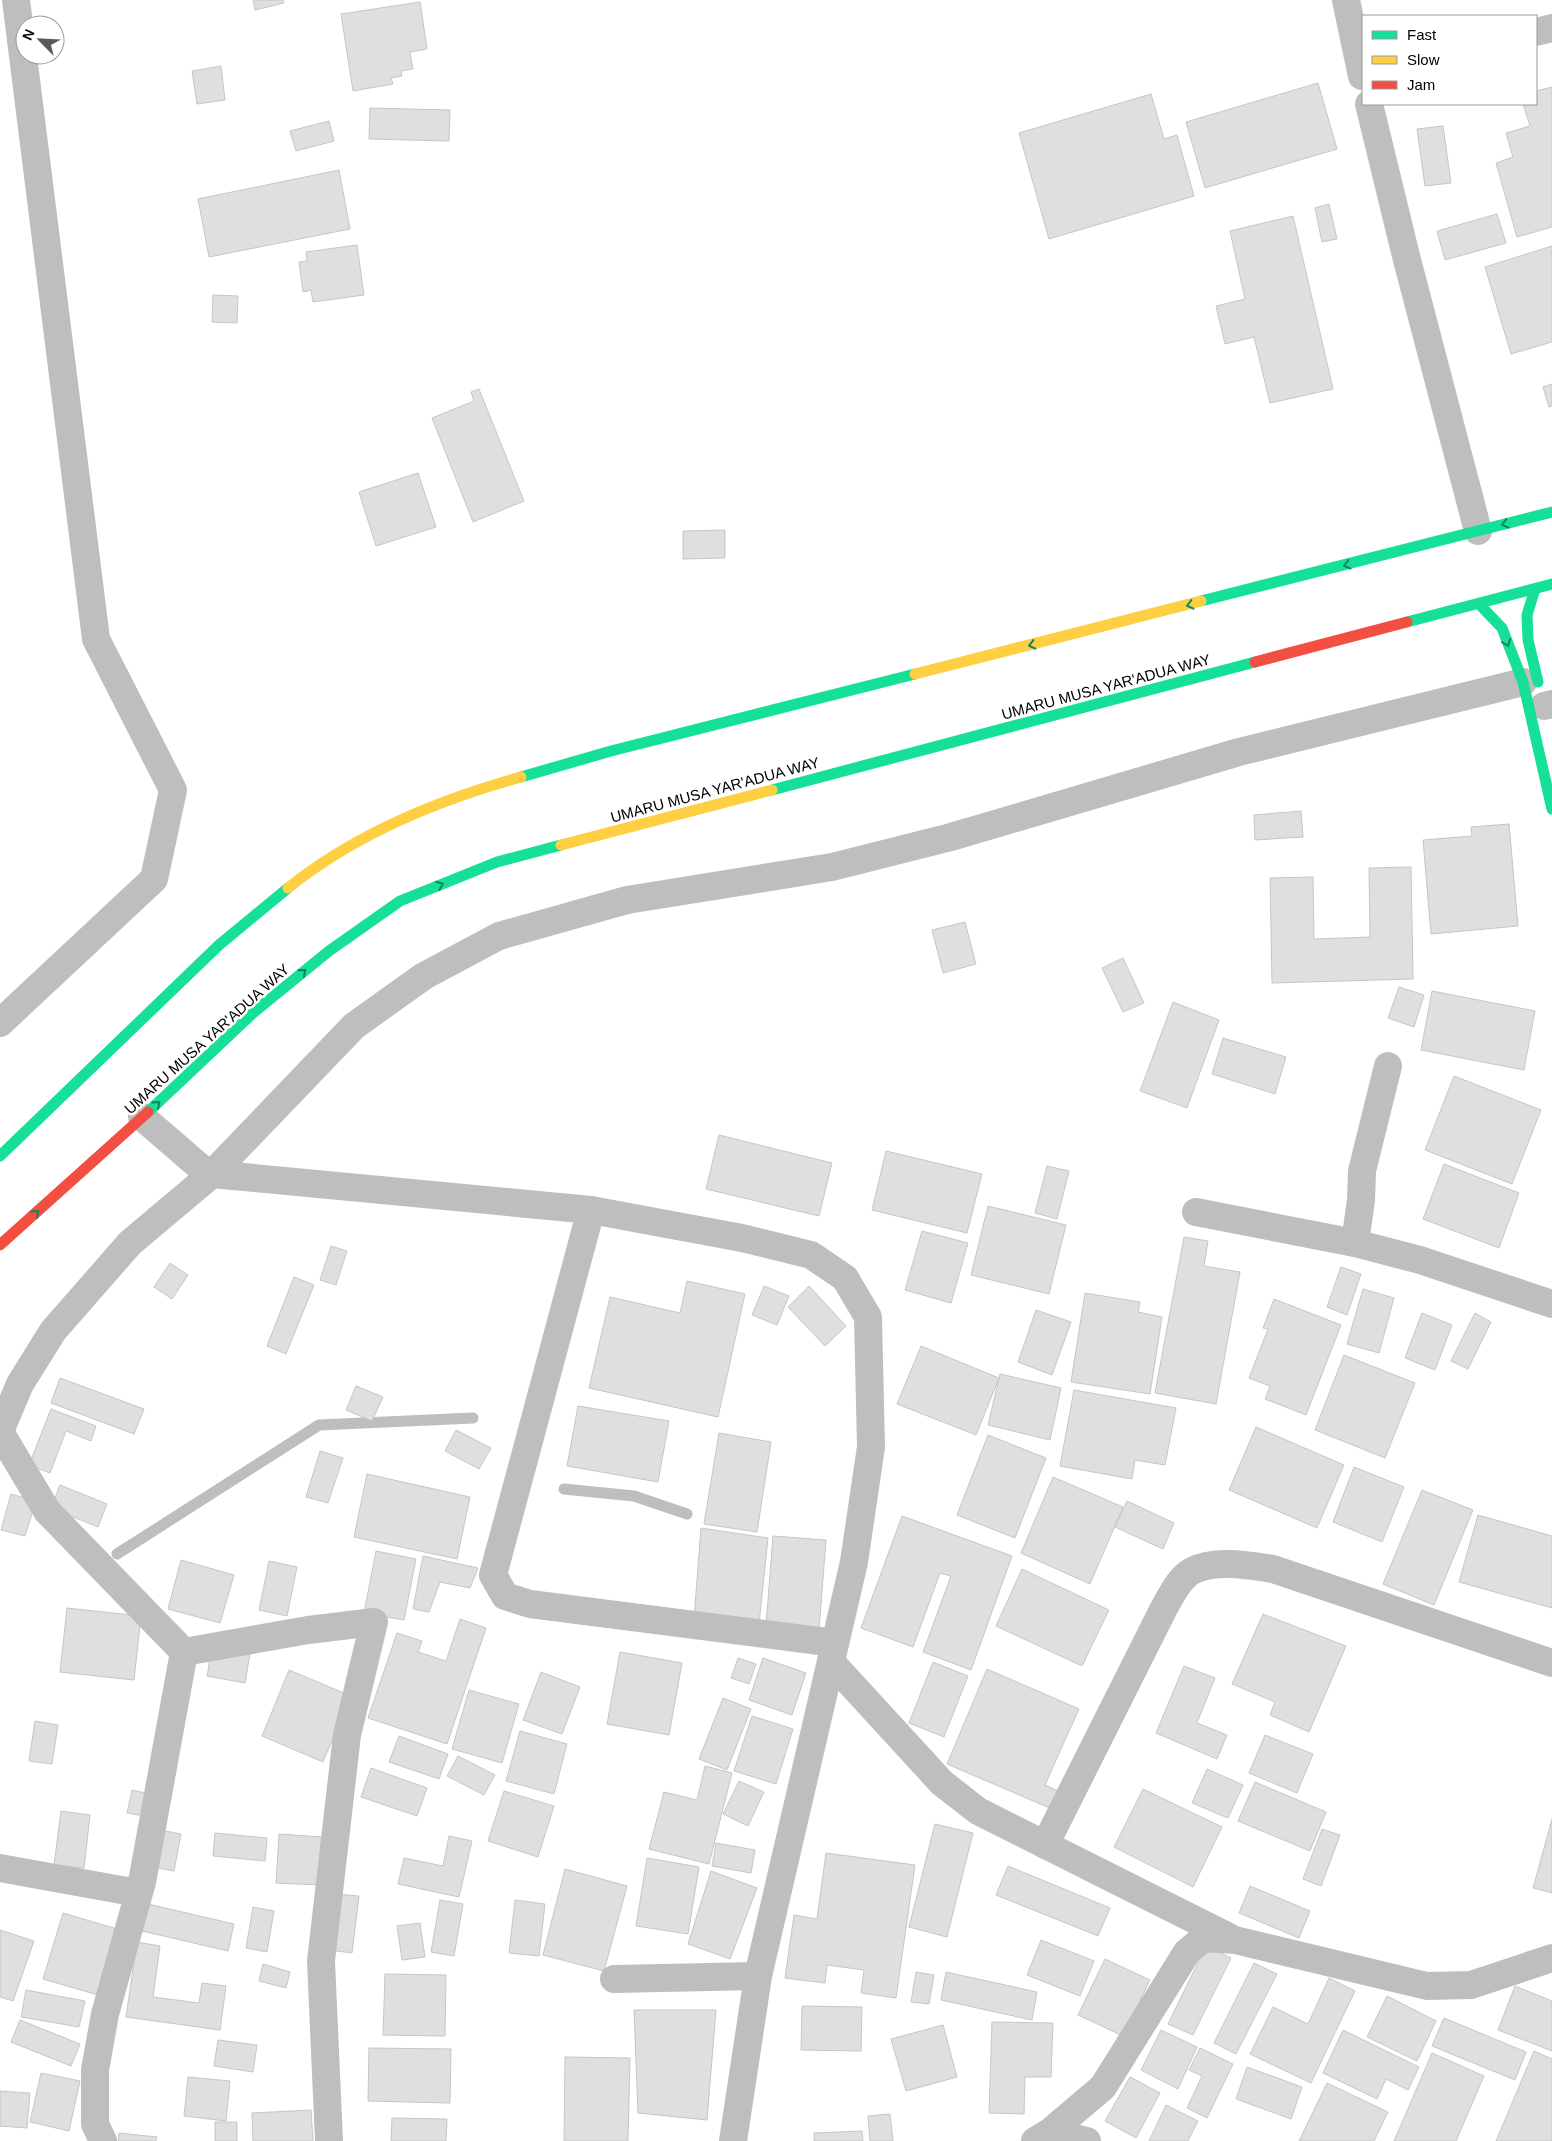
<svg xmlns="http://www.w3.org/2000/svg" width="1552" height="2141" font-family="Arial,sans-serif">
<rect width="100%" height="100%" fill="#fff"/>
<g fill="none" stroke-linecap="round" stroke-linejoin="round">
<g stroke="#bebebe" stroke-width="11">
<path d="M564,1489L634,1496L687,1514"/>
<path d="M117,1554L319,1425L473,1418"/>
</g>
</g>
<g fill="#dfdfdf" stroke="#c6c6c6">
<path d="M253,0H283L284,3L255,10Z"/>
<path d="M420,2L427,49L410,52L413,69L401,71L402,76L391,78L393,84L353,91L341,14Z"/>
<path d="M221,66L225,100L197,104L192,71Z"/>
<path d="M1318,83L1337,149L1205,188L1186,122Z"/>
<path d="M1552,87V227L1517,237L1496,163L1513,157L1506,133L1530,126L1523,104H1536V91Z"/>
<path d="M1151,94L1164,139L1177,135L1194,196L1049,239L1019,133Z"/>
<path d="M370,108L450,110L449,141L369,139Z"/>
<path d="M329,121L334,141L296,151L290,131Z"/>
<path d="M1443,126L1451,183L1425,186L1417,129Z"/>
<path d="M339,170L350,229L209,257L198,199Z"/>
<path d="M1329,204L1337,239L1322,242L1315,208Z"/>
<path d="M1497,214L1506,243L1445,260L1437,231Z"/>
<path d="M1293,216L1333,389L1270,403L1254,337L1225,344L1216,306L1245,299L1230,231Z"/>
<path d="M357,245L364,295L313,302L311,290L303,292L299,262L307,261L306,252Z"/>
<path d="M1552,246V342L1511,354L1485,267Z"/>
<path d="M213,295L238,296L237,323L212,322Z"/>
<path d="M1552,384V406L1549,407L1543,387Z"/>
<path d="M479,389L524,501L473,522L432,418L474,401L471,392Z"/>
<path d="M418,473L436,527L376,546L359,492Z"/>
<path d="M725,530V558L683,559V531Z"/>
<path d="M1301,811L1303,837L1255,840L1254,815Z"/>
<path d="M1509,824L1518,926L1431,934L1423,840L1472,836L1471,827Z"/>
<path d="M1411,867L1413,979L1272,983L1270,878L1313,877L1314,939L1370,937L1369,868Z"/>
<path d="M965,922L976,964L943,973L932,930Z"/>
<path d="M1123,958L1144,1003L1123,1012L1102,968Z"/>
<path d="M1399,987L1424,995L1414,1027L1388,1018Z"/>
<path d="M1432,991L1535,1011L1524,1070L1421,1050Z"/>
<path d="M1173,1002L1219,1020L1187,1108L1140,1091Z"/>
<path d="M1223,1038L1286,1057L1275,1094L1212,1074Z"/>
<path d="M1454,1076L1541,1110L1512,1184L1425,1150Z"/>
<path d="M719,1135L832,1163L819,1216L706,1189Z"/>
<path d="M886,1151L982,1174L967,1233L872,1210Z"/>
<path d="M1444,1164L1519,1193L1499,1248L1423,1219Z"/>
<path d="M1047,1166L1069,1171L1057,1219L1035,1213Z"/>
<path d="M988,1206L1066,1225L1049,1294L971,1275Z"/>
<path d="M922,1231L968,1243L951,1303L905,1290Z"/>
<path d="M1184,1237L1208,1241L1204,1266L1240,1272L1216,1404L1155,1393Z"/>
<path d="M331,1246L347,1251L336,1285L320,1280Z"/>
<path d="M170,1263L188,1275L172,1299L154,1287Z"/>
<path d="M1341,1267L1361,1274L1347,1315L1327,1307Z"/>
<path d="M294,1277L314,1285L286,1354L267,1346Z"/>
<path d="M687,1281L745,1294L718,1417L589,1388L610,1297L680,1313Z"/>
<path d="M764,1286L789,1296L777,1325L752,1315Z"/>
<path d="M809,1286L846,1326L825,1346L788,1307Z"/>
<path d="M1363,1289L1394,1298L1379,1353L1347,1344Z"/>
<path d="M1085,1293L1140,1302L1138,1312L1162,1317L1150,1394L1071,1382Z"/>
<path d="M1274,1299L1341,1325L1306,1415L1265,1399L1270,1386L1249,1378L1268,1329L1263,1328Z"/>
<path d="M1036,1310L1071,1322L1052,1375L1018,1362Z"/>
<path d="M1422,1313L1452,1325L1435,1370L1405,1358Z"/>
<path d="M1475,1313L1491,1322L1468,1369L1451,1361Z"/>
<path d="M921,1346L999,1378L976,1435L897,1404Z"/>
<path d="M1344,1355L1415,1383L1385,1458L1315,1430Z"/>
<path d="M1000,1374L1061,1388L1050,1440L988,1425Z"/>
<path d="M60,1378L144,1409L134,1434L51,1403Z"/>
<path d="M356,1386L383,1397L372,1421L346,1410Z"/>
<path d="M1074,1390L1176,1408L1165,1465L1135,1460L1132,1479L1060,1466Z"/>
<path d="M578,1406L669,1421L658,1482L567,1466Z"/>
<path d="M51,1409L96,1426L91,1441L66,1431L50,1473L29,1465Z"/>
<path d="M1256,1427L1344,1465L1317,1528L1229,1490Z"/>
<path d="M456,1430L491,1448L479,1469L445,1451Z"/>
<path d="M719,1433L771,1442L757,1532L704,1524Z"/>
<path d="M988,1435L1046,1458L1015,1538L957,1515Z"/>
<path d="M320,1451L343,1458L328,1503L306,1497Z"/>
<path d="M1354,1467L1404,1487L1382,1542L1333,1522Z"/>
<path d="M367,1474L470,1497L457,1559L354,1537Z"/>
<path d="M1053,1477L1123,1507L1090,1584L1021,1553Z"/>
<path d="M60,1485L107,1504L98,1527L51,1508Z"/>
<path d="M1422,1490L1473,1510L1434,1605L1383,1584Z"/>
<path d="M11,1494L36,1501L25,1536L1,1530Z"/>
<path d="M1127,1501L1174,1523L1163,1549L1115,1527Z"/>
<path d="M1478,1515L1552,1536V1608L1459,1582Z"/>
<path d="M902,1516L1012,1556L971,1670L923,1652L951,1576L940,1573L913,1647L861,1628Z"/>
<path d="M701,1528L768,1538L759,1624L694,1619Z"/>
<path d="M773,1536L826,1540L819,1630L766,1626Z"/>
<path d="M376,1551L416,1559L404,1620L364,1613Z"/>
<path d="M423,1556L478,1568L470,1588L440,1582L429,1612L413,1609Z"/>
<path d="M181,1560L234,1575L220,1623L168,1609Z"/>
<path d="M269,1561L297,1567L287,1616L259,1610Z"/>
<path d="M1022,1569L1109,1610L1082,1666L996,1626Z"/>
<path d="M67,1608L141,1616L134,1680L60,1672Z"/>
<path d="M1263,1614L1346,1646L1309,1732L1270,1715L1275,1702L1232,1684Z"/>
<path d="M460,1619L486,1628L447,1744L368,1718L397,1633L422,1641L418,1652L446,1661Z"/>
<path d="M212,1648L250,1654L245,1683L207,1676Z"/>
<path d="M620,1652L682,1663L669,1735L607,1724Z"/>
<path d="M738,1658L756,1664L749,1684L731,1678Z"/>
<path d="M763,1658L806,1673L792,1715L749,1700Z"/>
<path d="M933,1662L968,1676L944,1737L909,1723Z"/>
<path d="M1184,1666L1215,1678L1197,1723L1227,1735L1217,1759L1156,1733Z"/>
<path d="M987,1669L1079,1709L1045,1785L1067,1795L1059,1812L947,1764Z"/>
<path d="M289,1670L351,1696L323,1762L262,1736Z"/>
<path d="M541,1672L580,1687L562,1734L523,1720Z"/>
<path d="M469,1690L519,1704L502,1763L452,1749Z"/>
<path d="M723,1698L751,1709L727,1770L699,1759Z"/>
<path d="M752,1716L793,1729L776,1784L734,1771Z"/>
<path d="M35,1721L58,1725L52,1764L29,1761Z"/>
<path d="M520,1731L567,1744L554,1794L506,1781Z"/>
<path d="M1265,1735L1313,1754L1297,1793L1249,1773Z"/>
<path d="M399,1736L448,1754L439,1779L389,1762Z"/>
<path d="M458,1756L495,1775L484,1795L447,1776Z"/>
<path d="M705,1766L732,1773L709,1864L649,1849L664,1792L697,1800Z"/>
<path d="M371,1768L427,1788L417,1816L361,1797Z"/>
<path d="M1207,1769L1243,1785L1228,1818L1192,1803Z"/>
<path d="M739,1781L764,1792L748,1826L723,1814Z"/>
<path d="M1255,1782L1326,1812L1310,1851L1238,1821Z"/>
<path d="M1143,1789L1222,1827L1193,1887L1114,1847Z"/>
<path d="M132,1790L154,1795L150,1817L127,1813Z"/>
<path d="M504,1791L554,1806L538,1857L488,1841Z"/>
<path d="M61,1811L90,1815L84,1868L54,1865Z"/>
<path d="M1552,1819V1893L1533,1888Z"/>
<path d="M935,1824L973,1833L947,1937L909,1927Z"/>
<path d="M1322,1829L1340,1835L1321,1886L1303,1879Z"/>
<path d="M160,1830L181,1834L174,1871L153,1867Z"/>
<path d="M215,1833L267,1838L265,1861L213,1856Z"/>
<path d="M279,1834L322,1837L318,1885L276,1883Z"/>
<path d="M449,1836L472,1841L459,1897L398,1884L404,1858L443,1866Z"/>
<path d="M716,1843L755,1850L751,1873L712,1866Z"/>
<path d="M826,1853L915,1865L896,1998L861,1993L864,1970L827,1965L825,1983L785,1978L794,1915L817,1919Z"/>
<path d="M647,1858L699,1867L688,1934L636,1926Z"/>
<path d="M1008,1866L1110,1908L1098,1936L996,1895Z"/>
<path d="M565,1869L627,1886L604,1971L543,1955Z"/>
<path d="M711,1871L757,1888L730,1959L688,1944Z"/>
<path d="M1250,1886L1310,1911L1299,1938L1239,1913Z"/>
<path d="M335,1894L359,1896L352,1953L329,1950Z"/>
<path d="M440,1900L463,1904L454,1956L431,1952Z"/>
<path d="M515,1900L545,1904L539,1956L509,1953Z"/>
<path d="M148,1904L234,1924L228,1951L142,1931Z"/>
<path d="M253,1907L274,1911L267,1952L246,1948Z"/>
<path d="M63,1913L117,1929L98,1995L43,1979Z"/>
<path d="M420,1923L425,1957L402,1960L397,1926Z"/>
<path d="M0,1930L34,1941L13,2001L0,1997Z"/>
<path d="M1041,1940L1094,1961L1080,1996L1027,1975Z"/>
<path d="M137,1942L160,1946L153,1997L199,2003L202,1983L226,1986L220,2030L126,2017Z"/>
<path d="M1206,1946L1231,1958L1193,2035L1168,2024Z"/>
<path d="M1105,1959L1150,1980L1123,2036L1078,2015Z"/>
<path d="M1254,1963L1277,1974L1236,2054L1214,2043Z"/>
<path d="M263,1964L290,1972L286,1988L259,1981Z"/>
<path d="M916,1972L934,1975L929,2004L911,2002Z"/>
<path d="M946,1972L1037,1992L1032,2020L941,2000Z"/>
<path d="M385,1974L446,1975L445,2036L383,2035Z"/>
<path d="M1329,1978L1355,1991L1311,2083L1250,2054L1273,2007L1308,2024Z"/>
<path d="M1515,1986L1552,2001V2051L1498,2030Z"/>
<path d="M26,1990L85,2001L79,2027L21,2017Z"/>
<path d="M1387,1996L1436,2021L1417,2061L1367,2037Z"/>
<path d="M802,2006L862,2007L861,2051L801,2050Z"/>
<path d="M634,2010H716L707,2120L638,2113Z"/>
<path d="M1444,2018L1526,2052L1515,2080L1432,2046Z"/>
<path d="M20,2020L80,2044L71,2066L11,2042Z"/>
<path d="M992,2022L1053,2023L1051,2077H1025L1024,2114L989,2113Z"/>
<path d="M943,2025L957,2077L906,2091L891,2039Z"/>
<path d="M1161,2030L1197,2047L1178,2089L1141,2070Z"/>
<path d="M1343,2030L1419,2067L1408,2090L1386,2079L1377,2099L1323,2073Z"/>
<path d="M218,2040L257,2045L253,2072L214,2066Z"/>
<path d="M369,2048L451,2049L450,2103L368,2101Z"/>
<path d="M1200,2048L1233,2064L1207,2118L1187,2108L1202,2076L1189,2070Z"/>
<path d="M1534,2051L1552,2059V2141H1496Z"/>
<path d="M1432,2053L1484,2076L1456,2141H1394Z"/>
<path d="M565,2057L630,2058L628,2141H564Z"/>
<path d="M1247,2067L1302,2087L1291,2119L1236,2099Z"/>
<path d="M41,2073L80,2081L69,2131L30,2122Z"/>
<path d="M188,2077L230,2081L226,2121L184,2116Z"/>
<path d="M1130,2077L1160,2093L1136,2138L1105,2121Z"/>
<path d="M1327,2083L1388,2112L1374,2141H1299Z"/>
<path d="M0,2091L30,2093L27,2128L0,2126Z"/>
<path d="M1166,2105L1198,2121L1188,2141H1149Z"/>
<path d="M311,2110L313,2141H253L252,2113Z"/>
<path d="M890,2114L893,2141H870L868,2116Z"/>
<path d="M392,2118L447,2119L446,2141H391Z"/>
<rect x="215" y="2122" width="22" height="19"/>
<path d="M862,2131L863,2141H814V2133Z"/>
<path d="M119,2133L157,2137L156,2141H118Z"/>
</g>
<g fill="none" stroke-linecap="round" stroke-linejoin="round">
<g stroke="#bebebe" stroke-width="28">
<path d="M1346,0L1362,76"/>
<path d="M1536,32L1552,28"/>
<path d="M1369,104L1406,256L1478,531"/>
<path d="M1544,706L1552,704"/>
<path d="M0,1023L154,879L173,790L96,639L16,0"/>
<path d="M1388,1066L1362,1171L1361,1200L1355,1243L1420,1260L1552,1304"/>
<path d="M591,1210L493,1575L505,1596L530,1604L835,1643"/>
<path d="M1196,1212L1355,1243"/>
<path d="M0,1431L20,1384L53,1331L130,1243L212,1174L200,1167L142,1117"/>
<path d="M0,1432L47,1511L184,1652"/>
<path d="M184,1652L308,1630L374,1622L347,1735L321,1961L329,2141"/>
<path d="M831,1662L942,1783L978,1811L1229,1937"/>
<path d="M1045,1845L1164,1608C1171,1596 1179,1578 1192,1571C1214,1559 1249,1565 1273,1569L1552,1663"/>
<path d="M0,1868L138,1893"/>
<path d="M614,1979L758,1976"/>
<path d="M1050,2132L1087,2141"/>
<path d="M103,2141L95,2124V2070L105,2014L142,1882L184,1652"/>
<path d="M733,2141L758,1976L854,1562L871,1447L868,1317L845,1278L811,1255L742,1238L591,1210L212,1174L354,1026L424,976L499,936L627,900L832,867L951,837L1239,752L1523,682"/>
<path d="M1035,2141L1050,2132L1103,2087L1187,1952L1204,1938L1235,1940L1427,1986L1471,1985L1552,1958"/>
</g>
<g stroke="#16e098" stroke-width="11">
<path d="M1535,589L1527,615L1528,640L1538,682"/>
<path d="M1201,601L1552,512"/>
<path d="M1479,604L1502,628L1523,682L1552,809"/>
<path d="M1407,622L1552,584"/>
<path d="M521,777L611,751L915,674"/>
<path d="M772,790L1255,662"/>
<path d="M148,1112L253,1013L329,951L400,901L497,862L561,845"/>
<path d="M0,1156L219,945L288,888"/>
</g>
<g stroke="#ffcf43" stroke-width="11">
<path d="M915,674L1201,601"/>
<path d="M561,845L772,790"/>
<path d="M288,888C355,834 438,800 521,777"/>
</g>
<g stroke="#f24e42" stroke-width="11">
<path d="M1255,662L1407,622"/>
<path d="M0,1245L148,1112"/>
</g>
</g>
<defs><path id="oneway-chevron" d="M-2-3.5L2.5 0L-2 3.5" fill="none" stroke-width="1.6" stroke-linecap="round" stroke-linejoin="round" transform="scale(1.25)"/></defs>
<g stroke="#0d865b">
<use href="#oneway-chevron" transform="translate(1505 524) rotate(165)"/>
<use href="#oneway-chevron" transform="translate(1347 565) rotate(166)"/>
<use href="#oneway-chevron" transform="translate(1190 605) rotate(166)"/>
<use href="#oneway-chevron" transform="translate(1507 643) rotate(69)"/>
<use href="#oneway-chevron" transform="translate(1032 645) rotate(166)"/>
<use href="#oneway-chevron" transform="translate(440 885) rotate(-22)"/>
<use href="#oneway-chevron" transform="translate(303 972) rotate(-39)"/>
<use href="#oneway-chevron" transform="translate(157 1104) rotate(-42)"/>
<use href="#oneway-chevron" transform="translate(36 1213) rotate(-42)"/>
</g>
<g text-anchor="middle" stroke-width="5" stroke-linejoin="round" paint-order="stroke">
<g font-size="15" fill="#000" stroke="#fff">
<text transform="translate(1106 687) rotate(-15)" y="5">UMARU MUSA YAR'ADUA WAY</text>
<text transform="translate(715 790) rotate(-15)" y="5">UMARU MUSA YAR'ADUA WAY</text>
<text transform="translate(207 1039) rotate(-42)" y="5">UMARU MUSA YAR'ADUA WAY</text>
</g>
</g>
<rect x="1362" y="15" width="175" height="90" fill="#ffffff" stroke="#999999"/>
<rect x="1372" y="31" width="25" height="8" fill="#16e098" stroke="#999999"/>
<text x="1407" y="40" font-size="15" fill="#000000">Fast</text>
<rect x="1372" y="56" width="25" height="8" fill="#ffcf43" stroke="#999999"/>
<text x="1407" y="65" font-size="15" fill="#000000">Slow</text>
<rect x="1372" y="81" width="25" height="8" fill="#f24e42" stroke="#999999"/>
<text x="1407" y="90" font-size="15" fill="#000000">Jam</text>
<g transform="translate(40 40) rotate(294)"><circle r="24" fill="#ffffff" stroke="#999999"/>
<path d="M0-4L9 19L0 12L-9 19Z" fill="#595959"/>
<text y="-8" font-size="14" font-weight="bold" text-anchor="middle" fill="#000000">N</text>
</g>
</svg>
